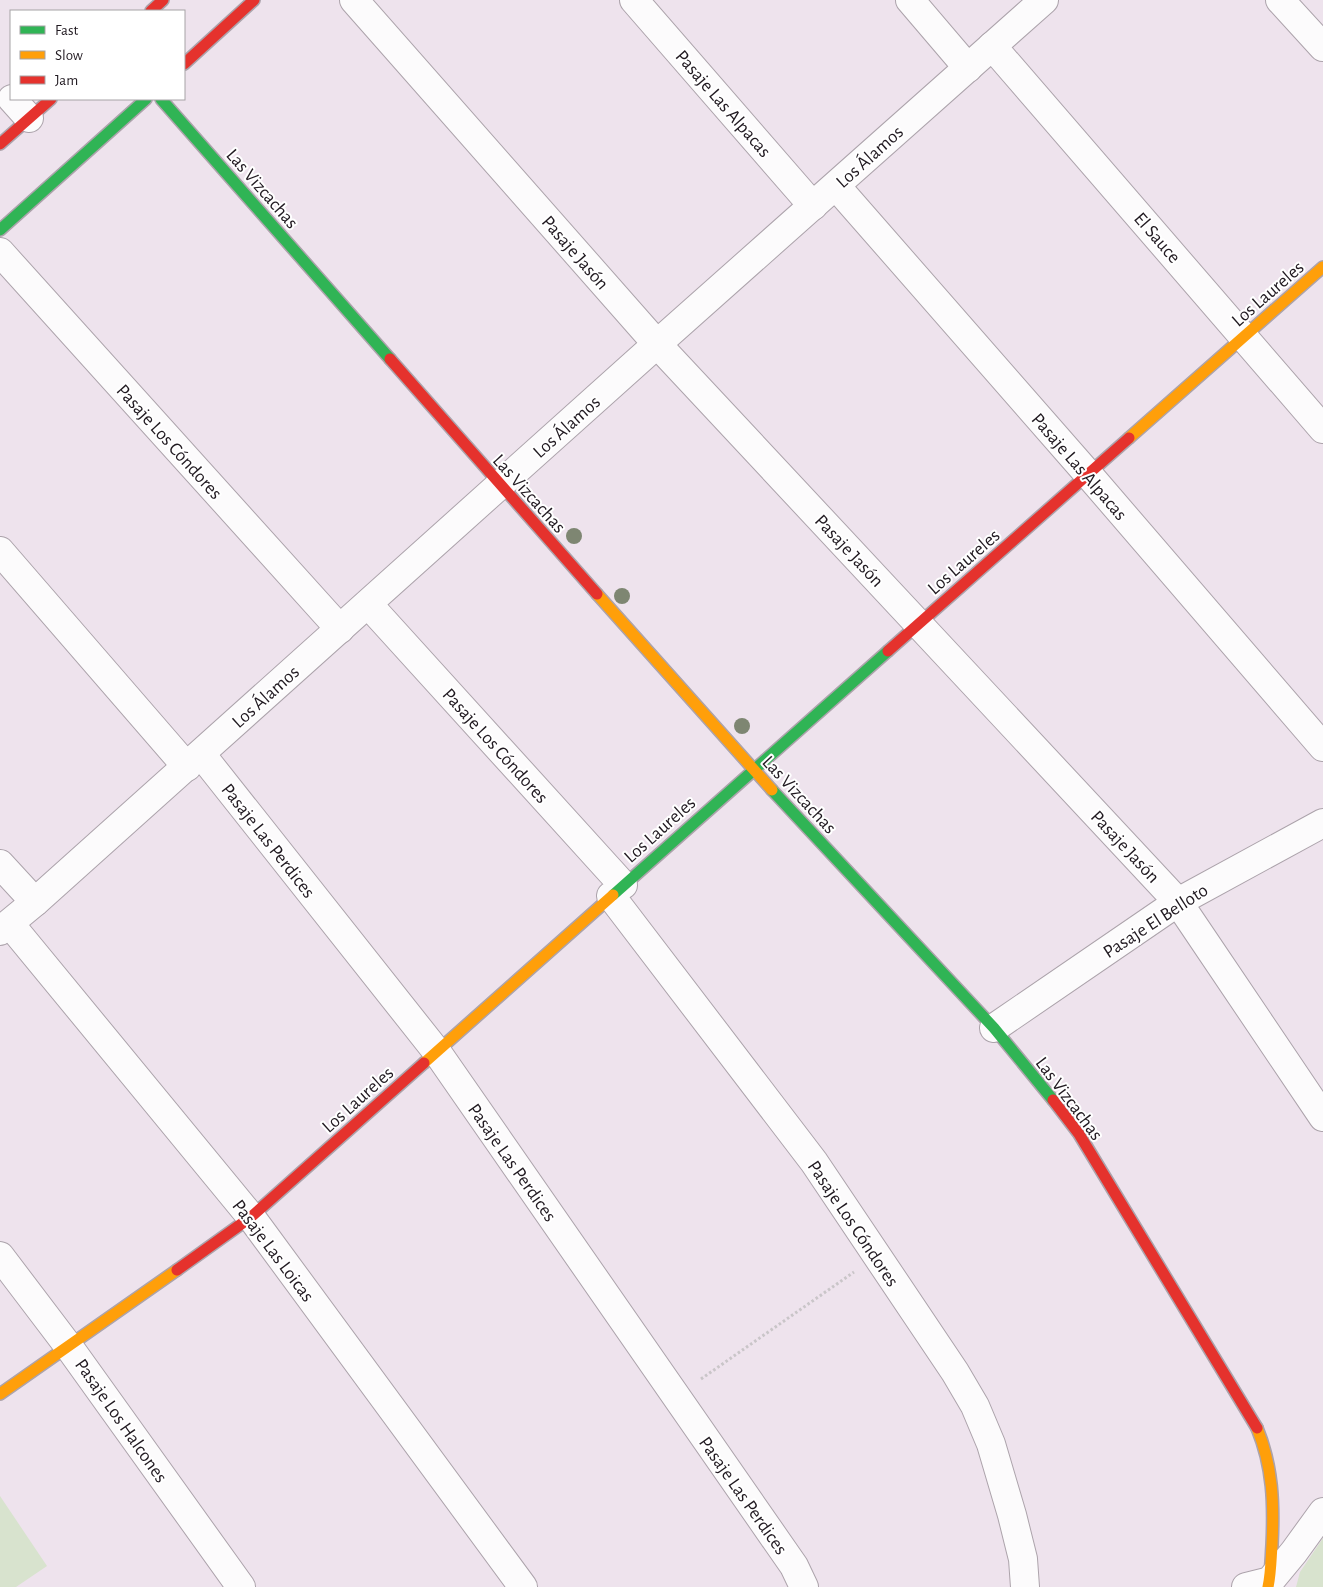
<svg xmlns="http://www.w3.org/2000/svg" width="1323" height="1587" font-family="'Alegreya Sans',sans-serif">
<rect width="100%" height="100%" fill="#eee3ed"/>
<g fill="#d8e3ce">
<path d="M0,1496L47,1566L16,1587H0Z"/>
<path d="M1323,1538V1587H1296L1300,1572Z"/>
</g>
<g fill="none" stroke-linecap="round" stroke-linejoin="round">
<g stroke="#aca3ab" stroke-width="30">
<g id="street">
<path d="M354,0L657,344L1178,902L1323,1117"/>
<path d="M634,0L813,206"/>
<path d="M910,0L968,68"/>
<path d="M1280,0L1323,47"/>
<path d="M992,46L1323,429"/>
<path d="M12,99L29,118"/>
<path d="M836,186L1088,474L1323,747"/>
<path d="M0,252L340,629"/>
<path d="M0,551L187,767"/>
<path d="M368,604L623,885"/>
<path d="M201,754L437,1052L778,1543L794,1566L804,1587"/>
<path d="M0,864L35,902"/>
<path d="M611,896L814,1162L955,1372L975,1406L991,1444L1012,1515L1023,1559L1025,1587"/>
<path d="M10,924L251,1217L523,1587"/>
<path d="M0,931L35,902L657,344L1044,0"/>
<path d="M994,1028L1178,902L1323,823"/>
<path d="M0,1256L69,1347L241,1587"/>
<path d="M1246,1587L1270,1581L1294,1552L1323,1512"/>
</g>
</g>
<g stroke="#aca3ab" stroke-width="14">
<g id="fast">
<path d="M161,99L390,359"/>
<path d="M0,230L146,99"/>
<path d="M772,790L994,1028L1053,1100"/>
<path d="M613,895L888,651"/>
</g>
</g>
<g stroke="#aca3ab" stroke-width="14">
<g id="slow">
<path d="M1129,438L1323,267"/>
<path d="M597,594L772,790"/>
<path d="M424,1063L613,895"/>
<path d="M0,1394L177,1270"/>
<path d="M1257,1428C1273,1467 1274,1504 1272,1545C1271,1559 1271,1573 1268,1587"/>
</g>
</g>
<g stroke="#aca3ab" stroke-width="14">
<g id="jam">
<path d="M151,11L163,0"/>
<path d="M184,64L254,0"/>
<path d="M0,144L51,99"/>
<path d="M390,359L597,594"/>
<path d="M888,651L1129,438"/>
<path d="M1053,1100L1079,1134L1257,1428"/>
<path d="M177,1270L251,1217L424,1063"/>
</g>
</g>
<path stroke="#c9c5c8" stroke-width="3" stroke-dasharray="2.5 2.5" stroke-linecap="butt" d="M701,1379L854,1272"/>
<use href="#street" stroke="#fcfbfc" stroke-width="28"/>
<use href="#fast" stroke="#30b455" stroke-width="11"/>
<use href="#slow" stroke="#ff9f0a" stroke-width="11"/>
<use href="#jam" stroke="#e5322d" stroke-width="11"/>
</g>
<g fill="#7e8672">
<circle cx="574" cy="536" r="8"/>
<circle cx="622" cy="596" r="8"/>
<circle cx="742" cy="726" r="8"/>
</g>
<g text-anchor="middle" stroke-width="4" stroke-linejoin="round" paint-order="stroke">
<g font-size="19" fill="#201920" stroke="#fff">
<text transform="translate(724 103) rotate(49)" y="7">Pasaje Las Alpacas</text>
<text transform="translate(869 156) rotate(-42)" y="7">Los Álamos</text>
<text transform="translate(263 188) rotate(49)" y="7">Las Vizcachas</text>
<text transform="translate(1158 237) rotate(49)" y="7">El Sauce</text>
<text transform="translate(576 252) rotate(49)" y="7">Pasaje Jasón</text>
<text transform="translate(1267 293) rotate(-41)" y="7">Los Laureles</text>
<text transform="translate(566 426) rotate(-42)" y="7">Los Álamos</text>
<text transform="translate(170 441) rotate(48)" y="7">Pasaje Los Cóndores</text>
<text transform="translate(1080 466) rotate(49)" y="7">Pasaje Las Alpacas</text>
<text transform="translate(530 493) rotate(48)" y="7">Las Vizcachas</text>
<text transform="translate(850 550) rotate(47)" y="7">Pasaje Jasón</text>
<text transform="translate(963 561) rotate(-41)" y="7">Los Laureles</text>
<text transform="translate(265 696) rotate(-42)" y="7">Los Álamos</text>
<text transform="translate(496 745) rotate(48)" y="7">Pasaje Los Cóndores</text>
<text transform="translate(800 794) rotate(47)" y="7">Las Vizcachas</text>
<text transform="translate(659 829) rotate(-42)" y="7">Los Laureles</text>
<text transform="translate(269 840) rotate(52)" y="7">Pasaje Las Perdices</text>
<text transform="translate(1126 846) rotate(47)" y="7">Pasaje Jasón</text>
<text transform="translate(1155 920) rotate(-33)" y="7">Pasaje El Belloto</text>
<text transform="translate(1070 1098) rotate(53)" y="7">Las Vizcachas</text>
<text transform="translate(357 1099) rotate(-42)" y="7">Los Laureles</text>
<text transform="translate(513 1162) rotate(55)" y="7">Pasaje Las Perdices</text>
<text transform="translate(854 1223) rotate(56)" y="7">Pasaje Los Cóndores</text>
<text transform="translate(274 1250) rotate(53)" y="7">Pasaje Las Loicas</text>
<text transform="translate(122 1420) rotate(55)" y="7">Pasaje Los Halcones</text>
<text transform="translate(744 1495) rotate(55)" y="7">Pasaje Las Perdices</text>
</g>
</g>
<rect x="10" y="10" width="175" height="90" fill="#ffffff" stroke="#a6a3a6"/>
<rect x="20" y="26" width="25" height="8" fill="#30b455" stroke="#a6a3a6"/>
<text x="55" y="35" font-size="15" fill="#201920">Fast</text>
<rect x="20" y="51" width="25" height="8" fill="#ff9f0a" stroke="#a6a3a6"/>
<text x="55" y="60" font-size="15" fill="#201920">Slow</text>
<rect x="20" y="76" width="25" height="8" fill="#e5322d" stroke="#a6a3a6"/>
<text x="55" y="85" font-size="15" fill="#201920">Jam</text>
</svg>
